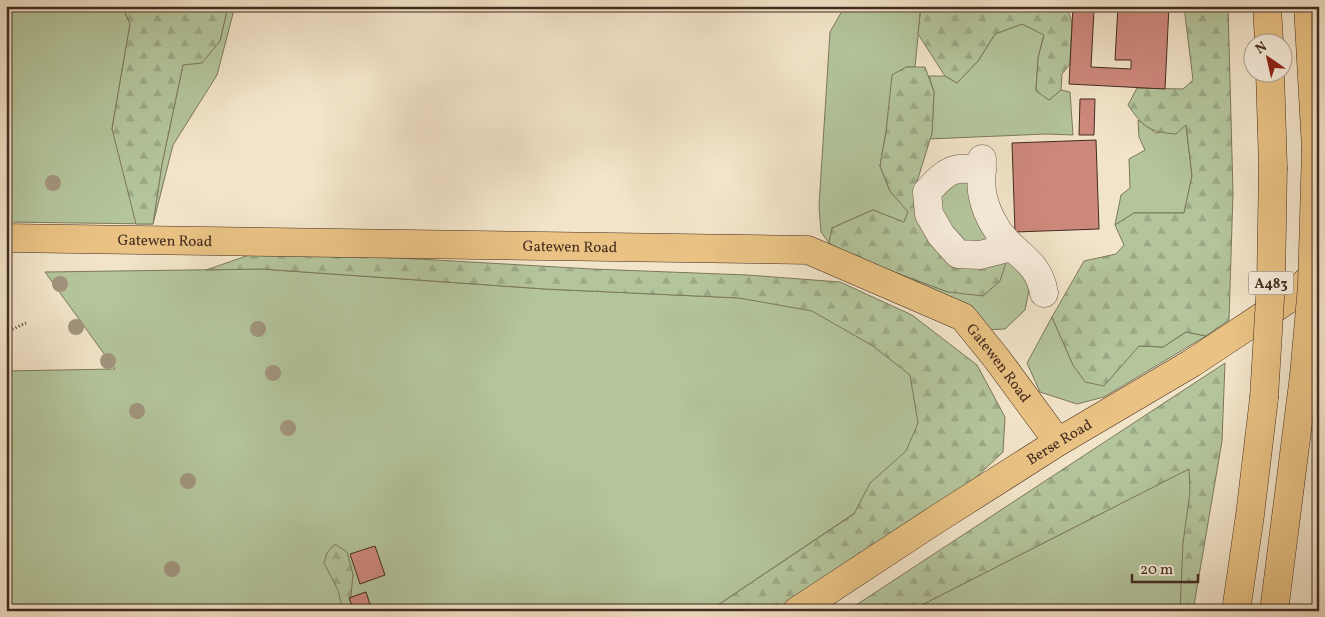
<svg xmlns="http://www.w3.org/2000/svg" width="1325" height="617" font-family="Vollkorn,serif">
<defs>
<pattern id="forest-firs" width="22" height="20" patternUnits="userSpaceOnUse" patternTransform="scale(1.25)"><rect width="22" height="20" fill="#b4c59c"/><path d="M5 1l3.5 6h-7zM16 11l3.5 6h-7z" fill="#9ca986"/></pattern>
</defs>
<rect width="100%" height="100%" fill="#f2e4c9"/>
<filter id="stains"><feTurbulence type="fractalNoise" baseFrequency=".004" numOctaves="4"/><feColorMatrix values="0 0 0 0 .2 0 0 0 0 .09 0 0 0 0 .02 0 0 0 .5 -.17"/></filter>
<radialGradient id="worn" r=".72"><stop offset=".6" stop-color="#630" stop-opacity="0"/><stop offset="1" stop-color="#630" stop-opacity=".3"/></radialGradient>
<g fill="#b4c59c" stroke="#7c785e">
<path d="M6,6H122L130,24L112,129L153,223L162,164L183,65L220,41L228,6H235L217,75L173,145L153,224L6,222Z"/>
<path d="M845,6H921L915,67H906L886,132L880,166L890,191L909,212L904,223L873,210L832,228L829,243L821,232L819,206L830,32Z"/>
<path d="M1022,24L1044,34L1038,58L1036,90L1049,100L1061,90L1070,92L1073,135L1046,134L929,139L932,133L934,92L929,76H945L957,83L978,61L995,34Z"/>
<path d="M1138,120L1156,133L1186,125L1192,176L1184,213H1134L1115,225L1121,195L1130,188L1129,159L1145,150L1139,137Z"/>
<path d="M962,180L972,187L993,244L960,246L934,199L945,183Z"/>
<path d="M1007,259L1013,262L1030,285L1025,310L1005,329L981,330L954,304L913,279L948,292Z"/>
<path d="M261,269L545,289L807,301L917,362L929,463L709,611H372L366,592L349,598L353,574L345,611H6V371L115,369L45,272Z"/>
<path d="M1052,317L1073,365L1139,346L1163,347L1186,332L1206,336L1104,397L1077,404L1040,392L1027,363Z"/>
<path d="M1194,466L1193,611H910Z"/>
</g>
<g fill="url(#forest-firs)" stroke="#7c785e">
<path d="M122,6H228L220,41L202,63L183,65L162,164L153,224H136L112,129L130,24Z"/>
<path d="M921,6H1063L1068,10L1072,23L1070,64L1062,74L1061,90L1049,100L1036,91L1038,58L1044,35L1022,24L995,34L978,61L957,83L945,76L918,34Z"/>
<path d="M1184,6H1228L1233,193L1229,320L1206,336L1186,332L1163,347L1139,346L1104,386L1085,382L1073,365L1052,317L1084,261L1116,254L1124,245L1115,225L1134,213H1184L1192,176L1186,125L1176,134C1149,132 1143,127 1128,105L1137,88L1183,89L1193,80Z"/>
<path d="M906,67H925L934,92L932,133L916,185L921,223L1007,259L1000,281L983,296L948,292L851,256L829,243L832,228L873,210L904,222L908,212L890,191L880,166L886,132L892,75Z"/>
<path d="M252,254L400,258L592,269L747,275L840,282L912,315L977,365L1005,417L1003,452L968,485L847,562L776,611H709L854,514L870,483L906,451L918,423L910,375L873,346L812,311L739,298L545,289L261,269L206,270Z"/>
<path d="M1225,363L1222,441L1193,611H1180L1183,543L1190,492L1189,469L910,611H847Z"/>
<path d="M335,544L347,552L353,574L351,596L349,598L354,611H343L338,590L324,563L327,553Z"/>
</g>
<g fill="#ce897d" stroke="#432b20">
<path d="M1073,6H1099V11L1094,10L1091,67L1131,69V60H1115L1118,6H1169L1165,89L1069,84Z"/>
<path d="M1080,99H1095L1094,135H1079Z"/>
<path d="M1096,140L1099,229L1015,232L1012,143Z"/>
<path d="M375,546L385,575L360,584L350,554Z"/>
<path d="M366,592L372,611H354L349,598Z"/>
</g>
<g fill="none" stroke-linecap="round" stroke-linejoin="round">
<g stroke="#6f594a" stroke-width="29">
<g id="minor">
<path d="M982,159C982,171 980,186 983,197C985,206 990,218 995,226C1010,254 1038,257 1044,293"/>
<path d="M982,170C952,166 947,170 927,192L929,214L941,235L958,254L980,255L1012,247"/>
</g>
</g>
<g stroke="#432b20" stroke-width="29">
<g id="major">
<path id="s1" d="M6,238L808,250L963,317L997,359L1058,442"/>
<path id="s2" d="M797,611L937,519L1058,442L1192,363L1293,296L1319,268"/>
</g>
</g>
<g stroke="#432b20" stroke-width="29">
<g id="highway">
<path d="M1267,6L1269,42"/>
<path d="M1308,6L1316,149"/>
<path d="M1270,72L1273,167"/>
<path d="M1236,611L1250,515L1264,398"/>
<path d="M1274,611L1304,376"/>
</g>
</g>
<path stroke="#432b20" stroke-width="3" stroke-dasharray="1 2.5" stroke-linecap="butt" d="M6,332L26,323"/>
<use href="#minor" stroke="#f7eddc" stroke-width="28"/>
<use href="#major" stroke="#e9c284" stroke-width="28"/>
<use href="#highway" stroke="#e9c284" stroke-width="28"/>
<g stroke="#432b20" stroke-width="29" stroke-linecap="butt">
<g id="highway-bridge">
<path d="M1304,376L1312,286L1316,149"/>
<path d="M1264,398L1271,282L1273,167"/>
</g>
</g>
<use href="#highway-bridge" stroke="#e9c284" stroke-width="28"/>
</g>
<g fill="#a1947d">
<circle cx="53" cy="183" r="8"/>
<circle cx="60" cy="284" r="8"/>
<circle cx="76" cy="327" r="8"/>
<circle cx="258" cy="329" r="8"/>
<circle cx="108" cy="361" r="8"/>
<circle cx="273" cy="373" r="8"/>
<circle cx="137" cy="411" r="8"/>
<circle cx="288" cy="428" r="8"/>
<circle cx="188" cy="481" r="8"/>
<circle cx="172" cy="569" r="8"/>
</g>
<g text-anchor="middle" stroke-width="4" stroke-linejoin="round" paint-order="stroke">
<rect fill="#f7eddc" stroke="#796558" stroke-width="1" x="1248.5" y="271.5" width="45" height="23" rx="4"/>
<g font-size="14" font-weight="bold" fill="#432b20">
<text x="1271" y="288">A483</text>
</g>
<g font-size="15" fill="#432b20" stroke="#f7eddc">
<text dy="5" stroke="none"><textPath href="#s1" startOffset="159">Gatewen Road</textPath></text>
<text dy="5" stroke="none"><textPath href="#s1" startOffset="564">Gatewen Road</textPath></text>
<text dy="5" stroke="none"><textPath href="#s1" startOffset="1029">Gatewen Road</textPath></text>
<text dy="5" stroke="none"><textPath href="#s2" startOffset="312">Berse Road</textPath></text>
</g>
</g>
<rect width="1325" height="617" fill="none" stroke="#f2e4c9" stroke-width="25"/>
<rect x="8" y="8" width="1310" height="602" fill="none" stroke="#432b20" stroke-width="2.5"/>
<rect x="12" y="12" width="1300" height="592" fill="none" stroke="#432b20"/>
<g transform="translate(1268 58) rotate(326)"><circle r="24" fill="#f7eddc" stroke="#af9f91"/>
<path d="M0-4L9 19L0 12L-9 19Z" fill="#8f2418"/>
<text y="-8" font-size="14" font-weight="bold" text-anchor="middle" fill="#432b20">N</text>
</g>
<path d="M1132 574v8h66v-8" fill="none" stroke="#432b20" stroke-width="2.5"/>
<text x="1140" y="574" font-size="15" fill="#432b20" stroke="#f7eddc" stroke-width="4" paint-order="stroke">20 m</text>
<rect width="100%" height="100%" filter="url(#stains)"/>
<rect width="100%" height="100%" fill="url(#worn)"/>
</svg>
